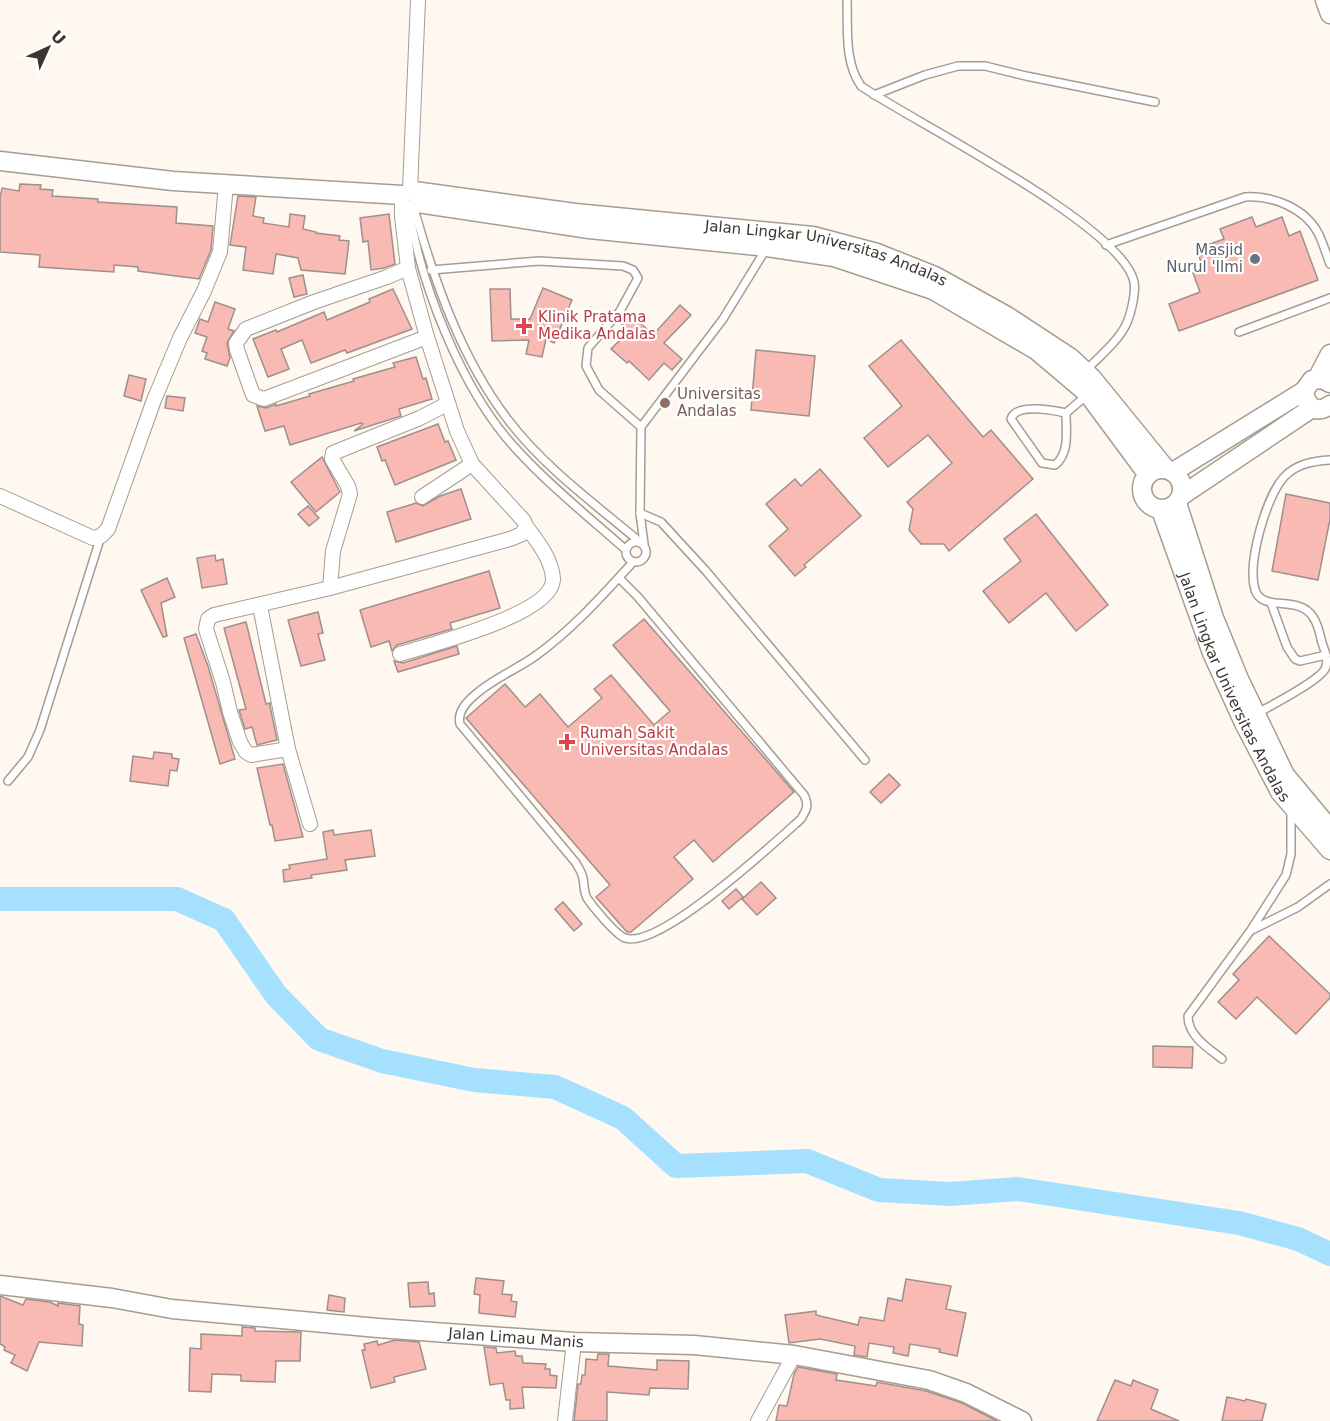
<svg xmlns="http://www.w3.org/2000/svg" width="1330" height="1421" font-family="'DejaVu Sans',sans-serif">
<rect width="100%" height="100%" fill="#fef8f0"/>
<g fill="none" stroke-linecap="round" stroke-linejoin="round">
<path stroke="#a5e1fe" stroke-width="24" d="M0,899H177L224,920L276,995L319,1039L382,1061L474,1080L555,1087L623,1118L676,1166L807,1161L879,1190L950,1194L1018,1189L1239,1223L1298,1239L1330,1254"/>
</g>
<g fill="#f8bab2" stroke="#a08f8d" stroke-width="1.5">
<path d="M20,184L41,185L40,189L53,190L52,196L98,199V202L177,207L176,223L213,226L211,250L199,279L138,271V267L114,265V272L39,267L40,255L0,252V198L2,188L19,191Z"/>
<path d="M238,196L256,197L253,216L264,218L263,223L289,227L290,214L305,216L303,229L316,232V233L340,236L339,240L349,241L345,274L301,270L298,258L276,254L273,274L243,270L246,247L230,245Z"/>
<path d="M389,214L395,264L384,268L371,270L368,241L363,242L360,218Z"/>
<path d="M1252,217L1256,227L1282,217L1289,236L1300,231L1318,280L1179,331L1169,304L1200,292L1193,273L1204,269L1196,249L1224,239L1220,229Z"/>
<path d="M303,275L307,294L294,297L289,278Z"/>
<path d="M543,288L572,300L554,343L546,339L542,357L526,354L529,340L492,341L490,289H510L511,319H530Z"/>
<path d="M393,289L412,329L347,353L345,350L311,363L302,340L281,349L289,369L268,377L253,339L276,330L277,332L324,312L327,320L370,302L369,299Z"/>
<path d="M215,302L235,309L228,329L234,331L227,343L230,358L227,366L205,359L207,353L202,351L207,337L195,333L200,319L208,322Z"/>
<path d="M680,305L691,315L664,343L682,359L672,370L664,363L649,380L629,361L627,363L611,349L622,338L619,335L625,327L621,324L631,314L653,335Z"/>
<path d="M901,340L983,437L991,430L1033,479L949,551L944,544H921L909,530L913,509L907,502L952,463L928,435L888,467L864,438L902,406L869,366Z"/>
<path d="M756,350L815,356L809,416L751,410Z"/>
<path d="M416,357L423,379L426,378L432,399L399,409L401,416L354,431L363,424L361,423L290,445L284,426L265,431L257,406L266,408L276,404V406L310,396L309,394L354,381L353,379L395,367L393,363Z"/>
<path d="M129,375L146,379L141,401L124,396Z"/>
<path d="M167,396L185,398L183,411L165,408Z"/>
<path d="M438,424L445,442L448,441L456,460L395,485L385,460L382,461L377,447Z"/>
<path d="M322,457L340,492L316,512L291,482Z"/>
<path d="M820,469L861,516L804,565L806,567L795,576L769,546L788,529L766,504L795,479L801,486Z"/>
<path d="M461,489L471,519L396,542L387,512L416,503L423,506L440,496Z"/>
<path d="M1286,494L1330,503V519L1318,580L1272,571Z"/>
<path d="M308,506L319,518L309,526L298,514Z"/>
<path d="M1036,514L1108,605L1076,631L1046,593L1009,623L983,591L1021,561L1004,539Z"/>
<path d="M215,555L216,561L223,559L227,584L202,588L197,558Z"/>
<path d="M489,571L500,608L450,623L452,629L397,645L392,651L389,641L371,647L360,610Z"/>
<path d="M167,578L175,597L161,603L167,636L163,637L141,590Z"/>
<path d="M318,612L323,633L318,634L325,660L301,666L288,620Z"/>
<path d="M644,619L794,792L713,862L694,840L674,857L693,879L631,932H627L596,897L610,885L466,718L505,684L525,707L540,694L568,727L602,698L594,689L611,675L654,725L670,711L613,645Z"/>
<path d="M246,622L266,704L270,703V706L277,740L257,745L252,727L245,729L239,710L246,709L224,628Z"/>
<path d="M196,634L208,666L235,759L220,764L184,638Z"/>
<path d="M457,646L459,654L398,672L394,661L403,663Z"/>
<path d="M154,752L172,754V758L179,759L177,771L170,770L168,786L130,781L133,756L153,759Z"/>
<path d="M283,764L303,837L275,841L272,825H270L257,768Z"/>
<path d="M889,774L900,785L881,803L870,792Z"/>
<path d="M333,830L334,835L371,830L375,856L345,860L347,870L311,875L312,878L284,882L283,870L290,869L289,865L327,859L323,832Z"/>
<path d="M761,882L776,898L757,915L742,899Z"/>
<path d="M736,889L743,897L729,909L722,901Z"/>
<path d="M563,902L582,924L574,931L555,909Z"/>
<path d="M1269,936L1330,994V998L1296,1034L1257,997L1236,1019L1218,1002L1239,980L1233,974Z"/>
<path d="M1153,1046L1193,1047L1192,1068L1153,1067Z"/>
<path d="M476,1278L504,1281L502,1294L512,1295L511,1301L517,1302L515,1317L479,1313L480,1295L474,1294Z"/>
<path d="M906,1279L951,1286L946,1309L966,1313L957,1356L939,1352L940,1349L910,1344L908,1356L893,1353L894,1347L869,1343L867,1357L854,1355L855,1346L820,1339L789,1343L785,1315L816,1311V1315L858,1325L860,1317L884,1321L888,1298L902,1301Z"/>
<path d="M428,1282L429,1294L434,1293L435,1306L410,1307L408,1283Z"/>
<path d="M329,1295L345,1298L344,1312L327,1310Z"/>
<path d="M0,1296L23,1305L26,1299L50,1302L58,1306V1303L80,1306L79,1324L83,1325L82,1346L39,1342L27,1371L11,1363L15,1355L4,1350L5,1347L0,1344Z"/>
<path d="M242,1327L255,1328V1331L301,1332L300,1361H276L275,1382L241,1381V1375L212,1374L211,1392L189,1391L190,1348L201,1349V1334L242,1336Z"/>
<path d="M395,1340L419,1342L426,1369L394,1377L395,1382L371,1388L362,1350H365L364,1344L377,1341L378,1345Z"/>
<path d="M484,1347L496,1348L497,1353L515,1351L516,1356H522L523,1363L546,1364L545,1369H550V1375L557,1376L556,1388L522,1387L524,1408L510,1409V1400H506L503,1383L490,1385Z"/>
<path d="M598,1354H609L608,1366L657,1370V1360L689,1361L688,1389L650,1388L649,1395L607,1392V1421H574L578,1384H581L582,1375H585L586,1359L597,1360Z"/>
<path d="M798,1367L837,1374L836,1380L876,1386L877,1382L926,1391L962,1403L997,1421H776L779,1405L787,1406L794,1374Z"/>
<path d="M1115,1380L1131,1386L1133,1380L1158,1390L1151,1409L1179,1421H1097Z"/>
<path d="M1227,1397L1245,1401L1246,1399L1266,1404L1262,1421H1222Z"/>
</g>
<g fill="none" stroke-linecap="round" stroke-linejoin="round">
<g stroke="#a69d90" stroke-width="10">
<g id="lane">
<path d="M847,0C848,28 844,62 861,86C912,121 1123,226 1134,282C1136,294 1130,320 1123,330C1114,345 1098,358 1086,370"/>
<path d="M874,95L925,75L958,66H985L1026,76L1155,102"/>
<path d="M408,204C420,284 462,392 518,451C551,487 590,518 626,550"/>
<path d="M413,205C434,280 461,359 509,421C545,468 595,504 640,542"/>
<path d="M1106,245L1245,197C1272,195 1305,208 1318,233C1323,242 1326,254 1330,264"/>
<path d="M431,270L539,261L623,266L633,270L638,278L620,311L588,348L586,366L599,390L641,427"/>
<path d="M1239,332L1330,298"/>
<path d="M1066,413C1066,431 1070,453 1055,465L1042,463L1011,419C1016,403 1052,410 1066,413L1087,395"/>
<path d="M640,513L661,522L706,571L865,760"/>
<circle cx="636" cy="552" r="10"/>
<path d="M644,544L640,513L641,427L723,319L766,249"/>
<path d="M619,578L638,597L804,795C809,805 807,809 801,819C774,843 659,950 625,938C616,935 593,907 587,898C583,891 585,883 582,875C581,871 578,867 576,863L460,724C457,712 466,702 476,694C493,679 515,670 534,657C571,631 603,595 633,562"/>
<path d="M1271,603L1287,647L1295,659L1300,661L1326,655"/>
<path d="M1256,714C1270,706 1319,681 1325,669C1329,661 1325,651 1322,643C1320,634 1318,624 1313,617C1298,594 1263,613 1255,590C1247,563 1266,497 1284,477C1296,464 1313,461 1330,460"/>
<path d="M8,781L28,757L40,730L101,536"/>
<path d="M1254,929L1298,907L1330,884"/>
<path d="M1222,1059C1208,1048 1188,1036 1188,1016L1251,930L1286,875L1291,854V811"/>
</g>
</g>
<g stroke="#a69d90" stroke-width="16">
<g id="street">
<path d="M410,189L418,0"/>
<path d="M408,268L387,277L314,302L246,329L236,343L237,350L253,395L264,399L427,337"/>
<path d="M0,496L93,538L101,536L108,529L154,400L180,338L204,291L220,252L226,184"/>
<path d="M422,497L472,464"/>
<path d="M330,588L333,551L350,494L348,486L332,459L333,453L420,418L447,404"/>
<path d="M260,606L288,749L310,824"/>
<path d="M400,654C429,645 554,614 553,579C552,559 537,541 526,526"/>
<path d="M288,749L251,755L246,752L240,742L230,712L223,682L206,629L208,619L214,615L330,588L510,539L522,534L526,526L524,521L472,464L457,431L427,337L408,268L402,216V199"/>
<path d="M565,1421L574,1342"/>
<path d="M758,1421L794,1355"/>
</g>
</g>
<g stroke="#a69d90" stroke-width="21">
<g id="secondary">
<path d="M1325,0L1330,14"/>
<path d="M0,161L173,181L402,195"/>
<path id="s1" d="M414,191L575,213L813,236L877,253L935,276L1007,316L1071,358L1092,378L1166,469"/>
<path d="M418,203L589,229L767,247L834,257L933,290L1036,350L1088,394L1148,475"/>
<path d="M1317,379L1330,354"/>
<path d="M1330,383L1322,379L1312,380L1304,391C1306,406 1316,415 1330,405"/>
<circle cx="1162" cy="489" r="20"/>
<path d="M1173,472L1304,391"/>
<path d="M1181,496L1312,408"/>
<path d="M1177,503L1214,618L1239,679L1285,775L1330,829"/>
<path id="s2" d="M1161,510L1212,653L1244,723L1280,792L1330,850"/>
<path id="s3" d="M0,1285L112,1298L172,1309L378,1328L574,1342L694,1345L794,1355L929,1380L966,1393L1022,1421"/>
</g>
</g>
<use href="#lane" stroke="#fff" stroke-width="7"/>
<use href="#street" stroke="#fff" stroke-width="14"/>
<use href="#secondary" stroke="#fff" stroke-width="18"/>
</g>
<circle fill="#6b7280" stroke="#fff" stroke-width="2" cx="1255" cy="259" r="6"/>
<g fill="#e0444e" stroke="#fff" stroke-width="2">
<path d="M521 317h6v6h6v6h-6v6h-6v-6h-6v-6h6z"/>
<path d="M564 733h6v6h6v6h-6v6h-6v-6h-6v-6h6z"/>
</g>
<circle fill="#8d6e63" stroke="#fff" stroke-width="2" cx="665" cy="403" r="6"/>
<g text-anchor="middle" stroke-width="4.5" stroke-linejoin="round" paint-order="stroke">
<g font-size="15" fill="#5b616d" stroke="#fff" text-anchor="end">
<text x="1243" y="255">Masjid<tspan x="1243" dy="17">Nurul 'Ilmi</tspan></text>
</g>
<g font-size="15" fill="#3a3631" stroke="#fff">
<text dy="5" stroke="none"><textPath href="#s1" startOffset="418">Jalan Lingkar Universitas Andalas</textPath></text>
<text dy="5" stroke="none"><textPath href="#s2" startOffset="192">Jalan Lingkar Universitas Andalas</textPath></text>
<text dy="5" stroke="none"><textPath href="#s3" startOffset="519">Jalan Limau Manis</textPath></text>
</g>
<g font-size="15" fill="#be3a42" stroke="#fff" text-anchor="start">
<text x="538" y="322">Klinik Pratama<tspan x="538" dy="17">Medika Andalas</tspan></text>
<text x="580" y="738">Rumah Sakit<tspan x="580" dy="17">Universitas Andalas</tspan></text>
</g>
<g font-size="15" fill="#785e54" stroke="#fff" text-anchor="start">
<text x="677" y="399">Universitas<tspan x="677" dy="17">Andalas</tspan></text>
</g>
</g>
<g transform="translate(48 48) rotate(45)" stroke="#ffffff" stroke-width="4.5" paint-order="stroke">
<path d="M0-4.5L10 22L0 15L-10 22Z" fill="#3a3631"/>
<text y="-9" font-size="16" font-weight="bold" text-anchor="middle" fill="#3a3631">U</text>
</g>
</svg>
